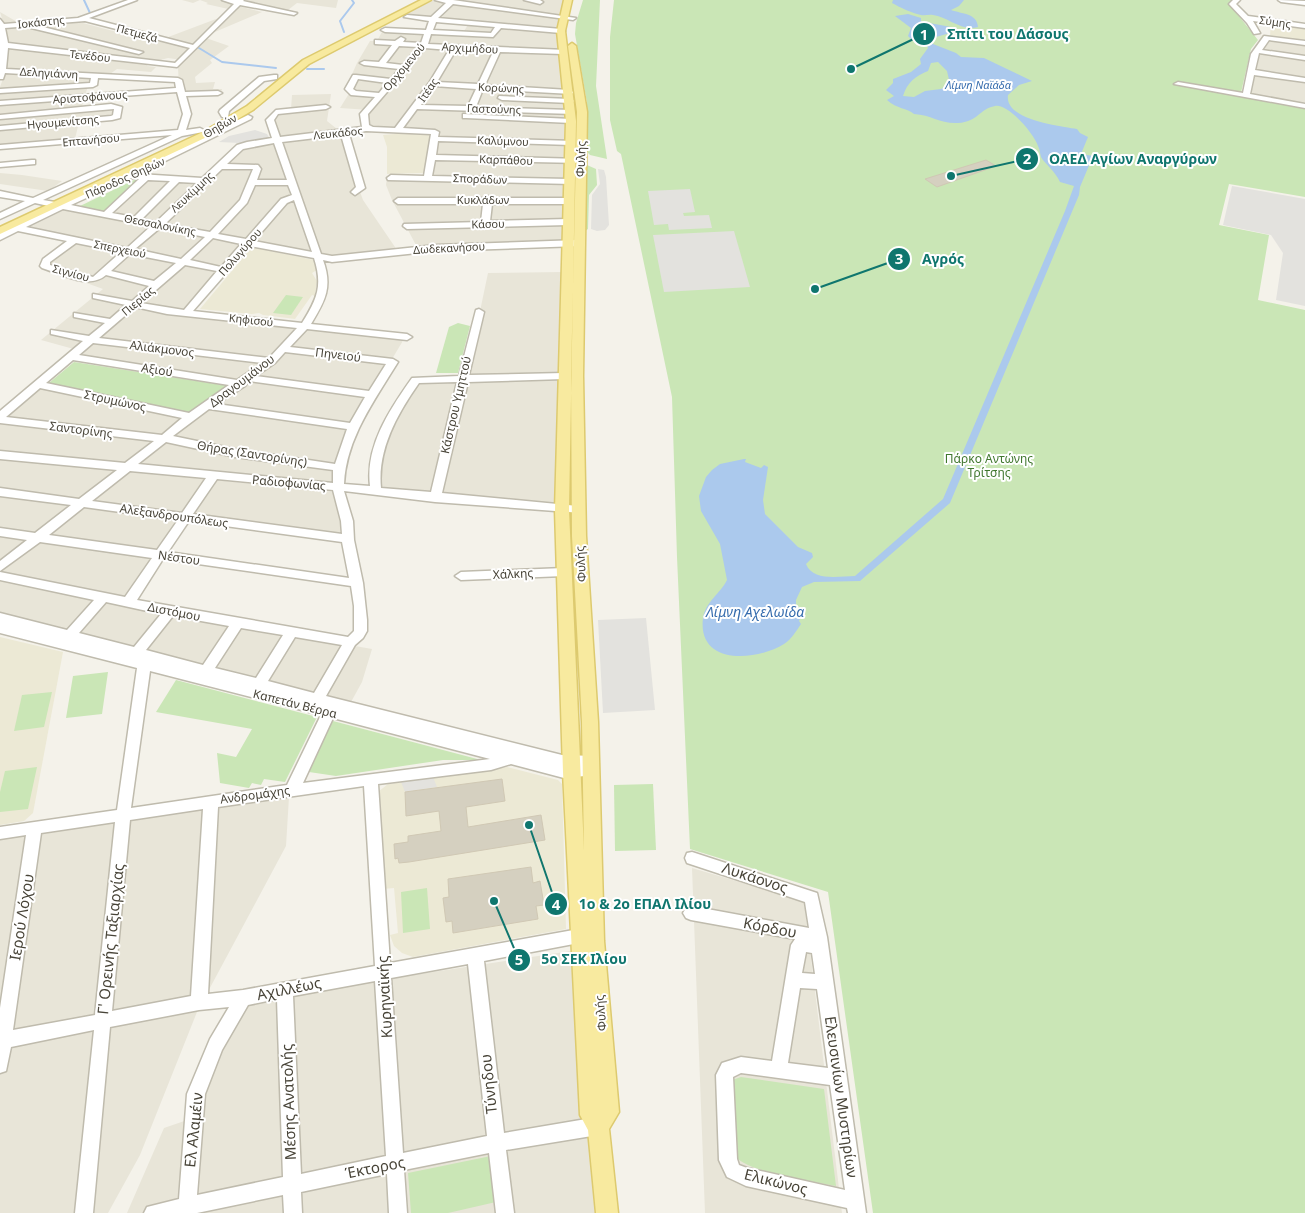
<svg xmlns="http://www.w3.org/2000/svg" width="1305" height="1213" font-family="'Noto Sans',sans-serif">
<rect width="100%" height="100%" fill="#f4f2ea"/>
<g fill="#e8e5d8">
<path d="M182,0H239L234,5L262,12L203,37L229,46L210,60L212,63L195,77L196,83L215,82L213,89H222L221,94H183L179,85L178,68L182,60L168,58L149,63L147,66L156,67L151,72L117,69L110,74H94L90,79L80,113L113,110L110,119L79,122L75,139L0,145V87L4,76L6,32L0,12L19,23L33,28L79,22L155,42L232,13L233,10L206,4L208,3L200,0L193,3Z"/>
<path d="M243,0H338L336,8L297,3L288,10Z"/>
<path d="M434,0H565L558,30L567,141L564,238L558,241L417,247L392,200L386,185L387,177H430L440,131L374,128L367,124L366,115L369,110L340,108L350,92L346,88L357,63L370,41H377L383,30L462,34L470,22L401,16Z"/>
<path d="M1270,41L1305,46V104L1251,94L1260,54Z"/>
<path d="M331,94L327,121L337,129L363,200L397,250L339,257L110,213L146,179L205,184L246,145L282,141L273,118L291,109L292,95Z"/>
<path d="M0,173L22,175L62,181L48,191L0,184Z"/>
<path d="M58,209L244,243L181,316L298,328L271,358L240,382L77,356L81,351L41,340L103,289L42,267L78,240L21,228Z"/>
<path d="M563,272L559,373L557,506L378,487L377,472L387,441L415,385L422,380L466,378L488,273Z"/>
<path d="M305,328L404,339L380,379L333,485L133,465L260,373Z"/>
<path d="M39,387L186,419L124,465L0,452V420Z"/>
<path d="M0,458L333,492L343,527L338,535L182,516L119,604L372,649L362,682L351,702L0,614Z"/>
<path d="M289,797L286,846L197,1012L140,1155L108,1213H0V837Z"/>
<path d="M692,868L804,901L842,1213H705Z"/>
<path d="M571,951L595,1213H127L164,1128L196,1117L200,1095L243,1001Z"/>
</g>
<g fill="#ece9d5">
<path d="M1271,22L1305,27V42L1270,37Z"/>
<path d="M417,132L432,135L424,173L387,174V147L383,135Z"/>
<path d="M252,247L314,260L317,270L312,273L317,281L315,296L312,295L295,319L263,315L259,313L252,314L200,309Z"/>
<path d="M0,637L63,652L33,813L24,821L0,825Z"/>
<path d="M507,767L558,780L562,784L566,929L413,957L402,953L394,946L390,935L398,933L394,888L383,889L378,792L388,784Z"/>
</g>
<g fill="#cae6b6">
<path d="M583,0H600L596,86L607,159L590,155L586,151L587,103L575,34L576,23Z"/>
<path d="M614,0H1233L1230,5L1258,40L1251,49L1240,97L1305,107V197L1229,184L1219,225L1269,235L1258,300L1305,310V1213H873L828,892L690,849L677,557L672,397L621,154L617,151L610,120V37Z"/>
<path d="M587,165L596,169L597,185L589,195L588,229L585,231Z"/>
<path d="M134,180H137L105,212L78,207Z"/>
<path d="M286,295L303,297L291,315L273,313Z"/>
<path d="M458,323L470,326L458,373H436L449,327Z"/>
<path d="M74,362L229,386L190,413L49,383Z"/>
<path d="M108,672L102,714L66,718L73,676Z"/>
<path d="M176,680L317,717L285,782L264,779L261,785L252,783L249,788L220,783L217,753L236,757L252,729L156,712Z"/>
<path d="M52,692L44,727L14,731L22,695Z"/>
<path d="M331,721H333L481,760H443L336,776L309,772Z"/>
<path d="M37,767L28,809L0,812V792L5,771Z"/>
<path d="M653,784L656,850L615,851L614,785Z"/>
<path d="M427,888L430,929L403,933L401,892Z"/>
<path d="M741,1077L824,1089L836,1186C813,1181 750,1173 736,1157L732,1080Z"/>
<path d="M491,1156L496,1202L448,1213H411L408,1173Z"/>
</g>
<g fill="#e3e2de">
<path d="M255,130L267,134L270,139L240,143L219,142L229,136Z"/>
<path d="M598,169L604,170L606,177L609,225L605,230L597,231L591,229L592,195L600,184Z"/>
<path d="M1232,186L1305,199V306L1276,300L1283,253L1271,235L1223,225Z"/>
<path d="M690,189L695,212L683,213L684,216L709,215L712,228L669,230L668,224L654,225L648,191Z"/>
<path d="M734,231L750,287L664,292L653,235Z"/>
<path d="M646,618L655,710L603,713L598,620Z"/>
<path d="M433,777L437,787L405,792L401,782Z"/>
</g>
<g fill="#abc9ed" fill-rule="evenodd">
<path d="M893,0H964L959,6L951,10C962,14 977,13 978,27C962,32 948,17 933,15C929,14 925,16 921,15C914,14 899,7 892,3Z"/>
<path d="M908,14L921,18V21L924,22L951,27L950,33L929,39L933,44L956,53L961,57L984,58L1032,81L1019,85L1008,95C1004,120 1060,126 1077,129L1080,133L1088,137L1081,154L1093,156L1080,187L1079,195L950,503L860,581L814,582L802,587L796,600V606L802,615L799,621L801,624C796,631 792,639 784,644C757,661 697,666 703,618C706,601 720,594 727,580L720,544L701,511L699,496L706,477L712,470L720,464L744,459H746L745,462L761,468L764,465L768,467L763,500L765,514L798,547L812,553L813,557L806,564C813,582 840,576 855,576L943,499L1065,211L1074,186L1060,182C1055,171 1045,164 1041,157C1040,154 1040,150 1038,146C1034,134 1008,103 995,106C979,109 978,122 958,123C940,124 932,115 914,114C907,108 897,109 887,100L894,96L886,90L893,83V79L911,72L921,64L920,59L928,48L925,40L911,39L908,36L911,28L895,16ZM938,62L947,71L950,84L941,89L925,91L914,97L903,96C907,83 915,76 928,71L931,63Z"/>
</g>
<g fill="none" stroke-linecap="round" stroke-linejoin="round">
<g stroke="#abc9ed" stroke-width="2">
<path d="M84,0L90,13"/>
<path d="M344,32L340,21L354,3L352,0"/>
<path d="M199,48L222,62L276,68"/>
<path d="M307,69H324"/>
</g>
</g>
<g fill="#d5d0c0" stroke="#d0c8b4">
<path d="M986,160L996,166L937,187L925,179Z"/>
<path d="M502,779L505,801L466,807L468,827L541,815L545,840L409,862L399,863L398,858L395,859L394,844L408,842V836L441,831L439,811L406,816L405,792Z"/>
<path d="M531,867L533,883L540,881L544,905L536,906L538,919L453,933L452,921L446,922L443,898L449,897L448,879Z"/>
</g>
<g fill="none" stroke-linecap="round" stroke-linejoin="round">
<g stroke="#bfbbad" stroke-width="3">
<g id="minor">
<path d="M128,0H137L89,18L193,45L234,4L222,0H244L243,1L297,13L294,15L240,5L177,67L8,48L6,69L178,78L182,80L185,92L218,91L222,93L218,95L186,96L191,114L186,130L200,128L204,130L203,132L182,136L43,200L61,203L184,147L248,115L252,117L251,119L139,174L202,178L237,145L247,142L272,138L266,120L276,110L326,105L330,107L326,109L278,114L274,120L280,137L362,127L360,114L375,97L351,95L345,89L353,75H356L391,79L399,69L364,65L360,63L364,61L379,62L392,45L375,44V40L395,41L401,37L405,39L403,42L421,43L424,34L385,32L381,30L385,28L426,30L429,21L404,17L407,15L431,17L446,3L435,0H453L576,18L573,20L453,4L438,18L561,29L565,31L561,33L501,28L493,37L431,34L428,44L566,50V54H563L500,52L485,85L569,90L573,92L572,94L483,89L476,107L571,110H574V114L417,109L403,128L435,130L439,132L438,137L574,141V145H571L438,141L436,155L581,159L585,161L581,163L435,160L432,176L569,179L572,180V184L388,180L387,178L391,175L424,176L431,134L366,131L349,134L365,188L355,195L351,192L356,187L341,135L282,142L321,254L332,256L436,245L579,240L584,243L579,246L436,251L332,262L323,260C333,287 325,301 311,324L407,334L412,337L407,340L307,329L290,347L393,359L398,362C374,401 346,439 344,484L370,486C365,446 390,409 412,378L459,376L476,310L479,309L484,312L469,375L564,373L569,376L564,379L468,382L442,493L578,506L584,510L582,513L435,502L344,491L353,521L354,540L363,583L367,620V631L363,638L355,645L326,696L562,755L595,756L597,760L595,764L590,765L595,767L597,771L595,775L564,778L511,764L491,770L378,784L390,963L579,929L585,931L587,936L585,941L579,943L484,961L504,1133L598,1117L604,1120L607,1126L604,1132L598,1135L506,1150L514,1213H496L489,1153L404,1170L407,1213H389L387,1174L301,1192L302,1213H284L283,1195L197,1213H144L147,1207L179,1199L187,1094L210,1039L229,1007L199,1010L110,1027L93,1213H75L94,1030L11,1047L6,1071L0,1073V1008L26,835L0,839V827L117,810L137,668L0,633V623L275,693L0,623V613L67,630L94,600L0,580V572L125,597L152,558L40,542L0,571V561L27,540L0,536V528L35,533L71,505L0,496V488L79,499L117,470L0,459V451L125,463L154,441L0,423V411L83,341L51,334V330L89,336L105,323L74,317V313L110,319L126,305L93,298V294L132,301L149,286L106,275C89,290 61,274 42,268L40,266L43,259L67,241L18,231L0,240V233L53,207L35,203L0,219V213L25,201L0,197V191L33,198L172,135L0,149V145L178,130L183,114L177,92L0,105V101L176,88L175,82L98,78L97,85L93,87L0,93V89L90,83L91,78L5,73L3,79H0V19L4,24L78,18ZM85,21L190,48L175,63L8,43L5,28L30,26L31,28L139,54L143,52L35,25ZM436,22L495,27L491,33L433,30ZM399,46L418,47L403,65L386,63ZM425,48L449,50L429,83L395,128L373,127L369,125L368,114ZM456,50L493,52L478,84L437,82ZM358,79L387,83L379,93L356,91L353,89ZM434,86L476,89L468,106L421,105ZM274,143L287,180H257L261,169L258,165L227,164L243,149ZM222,169H253L240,200L210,232L165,224ZM130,178L139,179L104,212L71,205ZM148,180L170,181L134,217L112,213ZM179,182L197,183L156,222L142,219ZM255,185H288L292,195L281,199L246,239L218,234L247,203ZM294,200L312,252L254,241L287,203ZM63,209L151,226L127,248L26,227ZM160,228L205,237L181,259L135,249ZM213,238L241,244L221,267L190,260ZM76,243L121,252L93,277L50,265V262ZM250,246L314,258C323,286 317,299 302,323L193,311ZM130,254L176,263L154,281L111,271ZM185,265L217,271L184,310L141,303ZM135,307L167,314L297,328L269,358L99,338ZM93,343L262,363L237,380L79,355ZM285,352L386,364L369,391L256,376L275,363ZM73,360L229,385L189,413L46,383ZM249,381L365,397L350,423L217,404L245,386ZM457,382L431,492L381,488C377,449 398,413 419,383ZM40,388L182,418L162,435L6,417ZM209,409L347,429L335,464L235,449L173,436ZM166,442L235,457L333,470V483L138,464ZM130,471L206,478L182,513L92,501ZM217,479L333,490L341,521L342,534L193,514ZM84,507L178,520L157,550L49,535ZM189,521L342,542L349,578L168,552ZM163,559L351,586L354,606V631L348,637L137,600ZM106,602L161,614L134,647L79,633ZM173,616L229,626L203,665L146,650ZM241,628L283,635L256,678L215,668ZM295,637L342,645L314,693L268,681ZM150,671L321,715L287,785L131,808ZM333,718L490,759L303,783ZM364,786L375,966L243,990L208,994L218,807ZM203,809L191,996L112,1011L130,820ZM115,822L95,1015L13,1030L41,833ZM468,964L487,1136L403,1153L391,978ZM375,981L386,1156L301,1174L293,996ZM277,999L283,1177L197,1195L205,1094L222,1050L248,1005Z"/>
<path d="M524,0H540L543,2L540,4Z"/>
<path d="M1233,0H1240L1236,4L1248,16L1305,24V28L1253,21L1260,33L1254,34L1247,23L1229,4Z"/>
<path d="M1278,0L1305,1V5L1281,2Z"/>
<path d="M1264,36L1305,41V45L1269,40L1262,50L1305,56V60L1259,53L1255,70L1305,78V82L1254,75L1250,94L1305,104V108L1174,84L1178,82L1243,93L1251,54Z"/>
<path d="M274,75H277V79L264,81L229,111L228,117H222L219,112L220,110L259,77Z"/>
<path d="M499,96L570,99L574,101L570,103L502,100L498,98Z"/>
<path d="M111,104L122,107L120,118L112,120L0,130V126L111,116L113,115L114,109L0,119V115Z"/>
<path d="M463,114L571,119L575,121L571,123L466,118H463Z"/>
<path d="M32,160H35V164L0,167V163Z"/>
<path d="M488,196L492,198H568L572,201L568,204H492L490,221L568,219L572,222L568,225L407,229L403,226L404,224L481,222L483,204H398L394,201L398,198H484Z"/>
<path d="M564,568L570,572L564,576L461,580L455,576L461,572Z"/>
<path d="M692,852L817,893L827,937L866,1213H848L847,1208L746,1186L727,1177L719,1160L716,1075L722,1063L741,1057L772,1061L791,945L795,939L691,920L686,918L683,913L686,908L691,906L809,928L805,902L687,863L685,858L687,853ZM806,952L812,953L815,974L802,973ZM800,988L817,989L828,1068L788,1063ZM741,1073L830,1085L845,1190L747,1168L739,1165L737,1159L733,1077Z"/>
</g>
</g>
<g stroke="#ddca6f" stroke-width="3">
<g id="major">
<path d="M421,0H431L309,64L253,110L209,136L0,234V227L203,132L247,106L303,60Z"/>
<path d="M564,0H572L565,31L576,121L569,510L584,851L582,722L572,536L571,376L577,112L568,46L572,43L576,46L587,112L583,376L586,536L598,722L604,941L619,1112L609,1129L618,1213H596L588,1130L580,1115L563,772L555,510L566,121L557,31Z"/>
</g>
</g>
<use href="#minor" fill="#fff" fill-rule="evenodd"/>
<use href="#major" fill="#f8ea9f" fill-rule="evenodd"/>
</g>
<g text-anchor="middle" stroke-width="4" stroke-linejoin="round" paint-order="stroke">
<g font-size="11" fill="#484438" stroke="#fff">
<text transform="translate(41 22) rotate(-6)" y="4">Ιοκάστης</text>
<text transform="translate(1275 22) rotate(8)" y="4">Σύμης</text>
<text transform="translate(137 33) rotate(15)" y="4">Πετμεζά</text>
<text transform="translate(470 48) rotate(3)" y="4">Αρχιμήδου</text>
<text transform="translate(90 56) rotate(6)" y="4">Τενέδου</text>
<text transform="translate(404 67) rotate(-50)" y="4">Ορχομενού</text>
<text transform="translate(49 73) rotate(3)" y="4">Δεληγιάννη</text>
<text transform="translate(501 88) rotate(3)" y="4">Κορώνης</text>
<text transform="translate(428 90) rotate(-55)" y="4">Ιτέας</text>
<text transform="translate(90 97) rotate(-4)" y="4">Αριστοφάνους</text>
<text transform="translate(494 109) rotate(2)" y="4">Γαστούνης</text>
<text transform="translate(63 122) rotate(-5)" y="4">Ηγουμενίτσης</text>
<text transform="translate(220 126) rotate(-30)" y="4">Θηβών</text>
<text transform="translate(338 133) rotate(-6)" y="4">Λευκάδος</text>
<text transform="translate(91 140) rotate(-5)" y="4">Επτανήσου</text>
<text transform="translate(503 141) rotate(2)" y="4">Καλύμνου</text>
<text transform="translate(506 160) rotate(2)" y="4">Καρπάθου</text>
<text transform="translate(125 178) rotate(-24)" y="4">Πάροδος Θηβών</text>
<text transform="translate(480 179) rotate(2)" y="4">Σποράδων</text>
<text transform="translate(192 192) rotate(-43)" y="4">Λευκίμμης</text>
<text x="483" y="204">Κυκλάδων</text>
<text transform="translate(488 224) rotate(-2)" y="4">Κάσου</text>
<text transform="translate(160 225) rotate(11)" y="4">Θεσσαλονίκης</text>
<text transform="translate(449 248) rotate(-3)" y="4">Δωδεκανήσου</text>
<text transform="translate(120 249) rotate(11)" y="4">Σπερχειού</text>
<text transform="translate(240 252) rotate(-49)" y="4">Πολυγύρου</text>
<text transform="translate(71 273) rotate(15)" y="4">Σιγνίου</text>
<text transform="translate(138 301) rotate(-40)" y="4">Πιερίας</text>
<text transform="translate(251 320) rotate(6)" y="4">Κηφισού</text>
</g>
<g font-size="11" font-style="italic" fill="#376dae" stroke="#fff">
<text x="978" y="89">Λίμνη Ναϊάδα</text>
</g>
<g font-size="12" fill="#484438" stroke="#fff">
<text transform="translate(581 159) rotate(-88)" y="4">Φυλής</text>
<text transform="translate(162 349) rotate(7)" y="4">Αλιάκμονος</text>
<text transform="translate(338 355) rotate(7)" y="4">Πηνειού</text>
<text transform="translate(157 370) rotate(9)" y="4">Αξιού</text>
<text transform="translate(242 381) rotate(-37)" y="4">Δραγουμάνου</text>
<text transform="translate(115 401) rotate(12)" y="4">Στρυμώνος</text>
<text transform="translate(456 405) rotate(-77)" y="4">Κάστρου Υμηττού</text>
<text transform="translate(81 430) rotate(7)" y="4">Σαντορίνης</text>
<text transform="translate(252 454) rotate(9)" y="4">Θήρας (Σαντορίνης)</text>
<text transform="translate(289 483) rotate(5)" y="4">Ραδιοφωνίας</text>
<text transform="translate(174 516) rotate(8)" y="4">Αλεξανδρουπόλεως</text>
<text transform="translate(179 558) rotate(8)" y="4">Νέστου</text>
<text transform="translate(581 564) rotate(-94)" y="4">Φυλής</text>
<text transform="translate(513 574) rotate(-3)" y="4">Χάλκης</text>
<text transform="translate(174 612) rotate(11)" y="4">Διστόμου</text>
<text transform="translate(295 704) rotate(14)" y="4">Καπετάν Βέρρα</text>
<text transform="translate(255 795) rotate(-8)" y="4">Ανδρομάχης</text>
<text transform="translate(601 1013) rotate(-95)" y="4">Φυλής</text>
</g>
<g font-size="12" fill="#40772e" stroke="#fff">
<text x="989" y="463">Πάρκο Αντώνης<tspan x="989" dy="14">Τρίτσης</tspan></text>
</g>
<g font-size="14" font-style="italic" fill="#376dae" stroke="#fff">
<text x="755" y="617">Λίμνη Αχελωίδα</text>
</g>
<g font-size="15" fill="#484438" stroke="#fff">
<text transform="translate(755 878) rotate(18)" y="5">Λυκάονος</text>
<text transform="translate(22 917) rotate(-81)" y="5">Ιερού Λόχου</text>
<text transform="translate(770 928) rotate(11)" y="5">Κόρδου</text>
<text transform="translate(111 939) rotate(-84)" y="5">Γ' Ορεινής Ταξιαρχίας</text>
<text transform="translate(289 989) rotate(-11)" y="5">Αχιλλέως</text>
<text transform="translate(385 997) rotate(-93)" y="5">Κυρηναϊκής</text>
<text transform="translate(489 1084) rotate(-96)" y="5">Τύνηδου</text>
<text transform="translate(841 1097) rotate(82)" y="5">Ελευσινίων Μυστηρίων</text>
<text transform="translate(289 1102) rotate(-92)" y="5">Μέσης Ανατολής</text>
<text transform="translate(194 1130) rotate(-84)" y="5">Ελ Αλαμέιν</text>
<text transform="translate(375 1168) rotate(-11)" y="5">Έκτορος</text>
<text transform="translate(776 1182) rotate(14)" y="5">Ελικώνος</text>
</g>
</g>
<path fill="none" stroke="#0f766e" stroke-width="2" d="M851 69L924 34M951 176L1027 159M815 289L899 259M529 825L556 904M494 901L519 960"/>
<g fill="#0f766e" stroke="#fff" stroke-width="2">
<circle cx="851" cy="69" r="5"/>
<circle cx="951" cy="176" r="5"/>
<circle cx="815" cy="289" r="5"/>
<circle cx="529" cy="825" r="5"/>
<circle cx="494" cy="901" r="5"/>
<circle cx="924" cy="34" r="12"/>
<circle cx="1027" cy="159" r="12"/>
<circle cx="899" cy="259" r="12"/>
<circle cx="556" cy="904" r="12"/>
<circle cx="519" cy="960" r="12"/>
</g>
<g font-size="15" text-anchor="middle" font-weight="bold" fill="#fff">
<text x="924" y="40">1</text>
<text x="1027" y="164">2</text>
<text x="899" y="264">3</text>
<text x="556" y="910">4</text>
<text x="519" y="965">5</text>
</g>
<g font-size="14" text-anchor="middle" font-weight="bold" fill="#0f766e" stroke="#fff" stroke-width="4" stroke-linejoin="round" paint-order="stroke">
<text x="1008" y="39">Σπίτι του Δάσους</text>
<text x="1133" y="164">ΟΑΕΔ Αγίων Αναργύρων</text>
<text x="943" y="264">Αγρός</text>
<text x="645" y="909">1ο &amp; 2ο ΕΠΑΛ Ιλίου</text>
<text x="584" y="964">5ο ΣΕΚ Ιλίου</text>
</g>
</svg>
